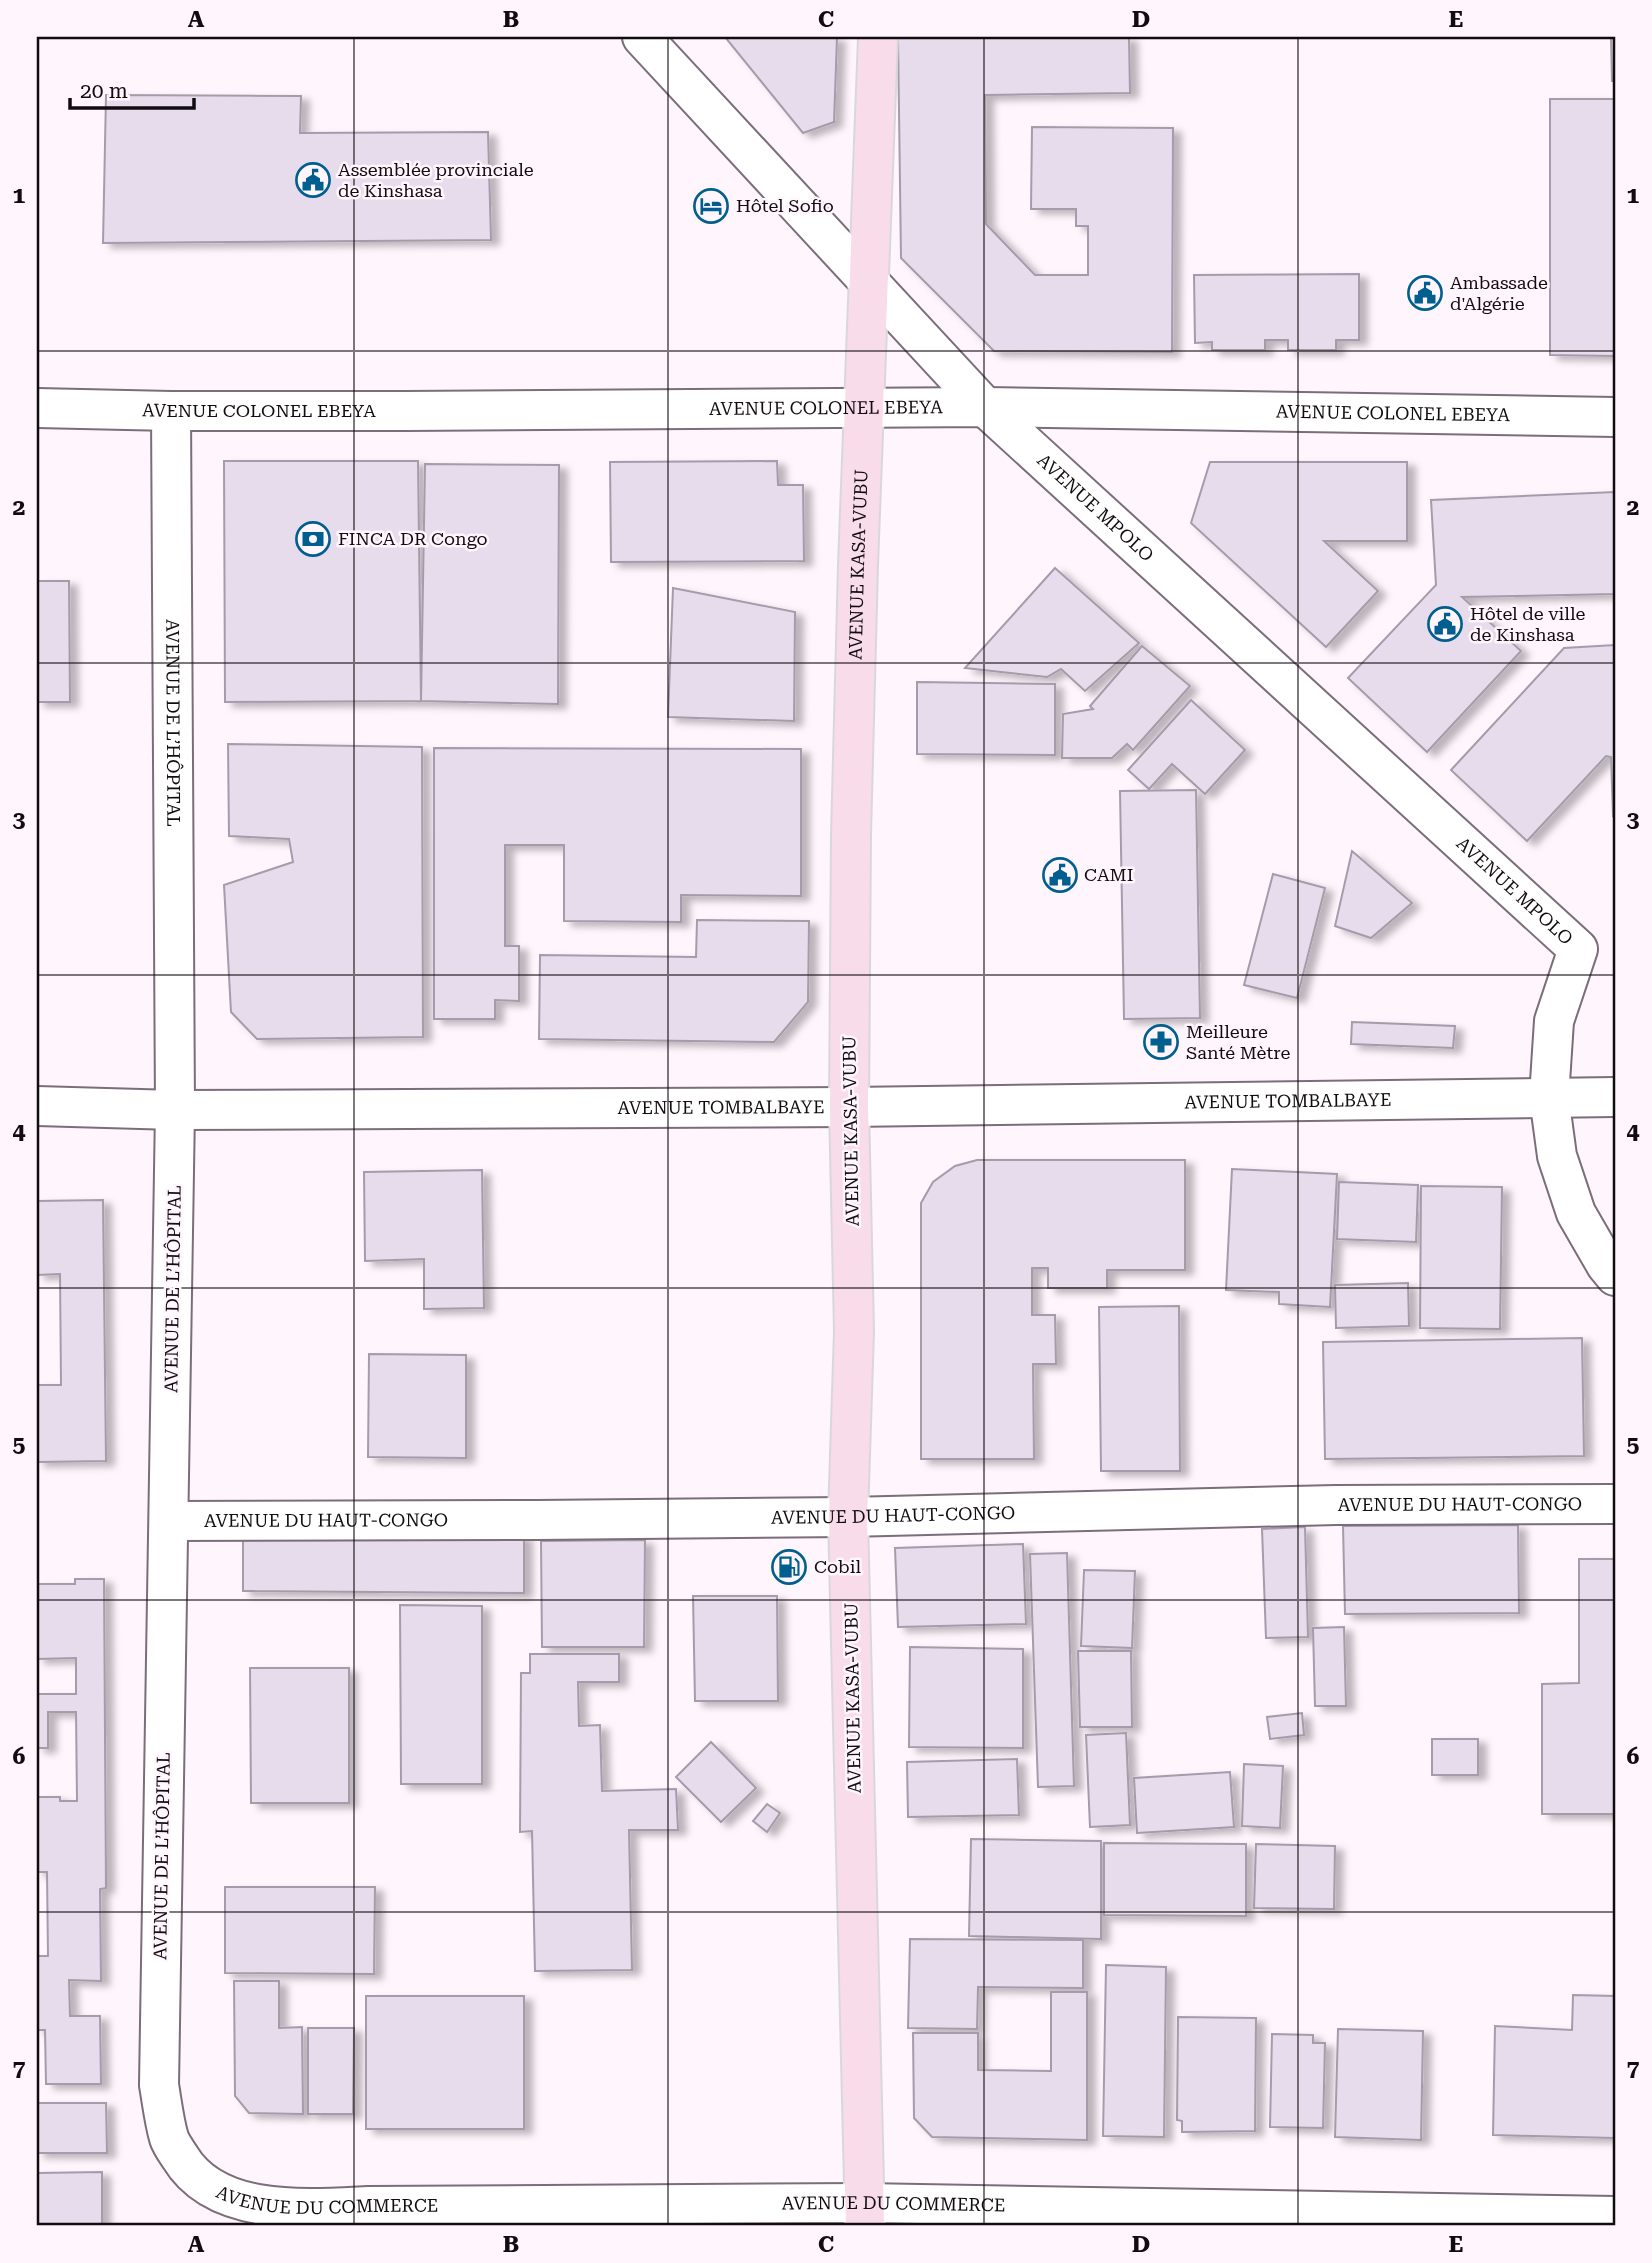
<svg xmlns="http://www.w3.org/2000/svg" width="1652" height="2263" font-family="'Roboto Serif',serif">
<defs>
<filter id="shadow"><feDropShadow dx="8" dy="4.5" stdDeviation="3.5" flood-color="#0004"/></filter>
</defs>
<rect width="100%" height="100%" fill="#fff5fd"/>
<g fill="#e6dcec" stroke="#a59cab" stroke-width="2" filter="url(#shadow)">
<path d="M725,37H837L834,122L803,133Z"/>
<path d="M898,37H1129L1130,93L985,95L986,224L1035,275H1088V226H1076V209H1031L1032,127L1173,128L1172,352L994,351L901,258Z"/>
<path d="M1611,37H1615V81H1612Z"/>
<path d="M106,95L301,96L300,133L488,132L491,240L103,243Z"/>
<path d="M1550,99H1615V356L1550,355Z"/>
<path d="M1359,274V340H1336V350H1288V340H1265V350H1212V342L1195,343L1194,275Z"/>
<path d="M224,461H418L421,701L225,702Z"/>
<path d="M777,461L778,485H803L804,561L611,562L610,462Z"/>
<path d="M1210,462H1407V541H1324L1378,591L1326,647L1191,523Z"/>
<path d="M425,464L559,465L558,704L421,701Z"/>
<path d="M1615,492V594L1462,597L1521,651L1427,752L1348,678L1436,585L1431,500Z"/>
<path d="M1055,568L1139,643L1085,691L1061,669L1047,677L965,668Z"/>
<path d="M37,581H69L70,702H37Z"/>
<path d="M673,588L795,612L794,721L668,717Z"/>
<path d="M1615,645V815L1613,816L1611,757L1606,756L1527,841L1451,770L1564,648Z"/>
<path d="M1142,646L1190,686L1133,750L1127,744L1112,758H1062L1063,714L1093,709L1090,706Z"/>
<path d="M917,682L1055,684V755L917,754Z"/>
<path d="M1191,700L1245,750L1205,794L1172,764L1149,789L1128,770Z"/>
<path d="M228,744L422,747L423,1037L257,1039L231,1012L224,885L293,862L289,839L229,836Z"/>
<path d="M434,748L801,749V896L681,895V922L564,921V845H505V946H519V1001L495,1000V1019H434Z"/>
<path d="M1196,790L1200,1018L1124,1019L1120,791Z"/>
<path d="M1352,851L1412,903L1371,938L1335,926Z"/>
<path d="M1273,874L1325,888L1297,998L1244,985Z"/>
<path d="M697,920L809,921L808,1002L774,1042L539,1039L540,955L696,957Z"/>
<path d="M1352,1022L1455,1026L1453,1048L1351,1044Z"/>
<path d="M977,1160H1185V1270H1107V1288H1048V1268H1032V1315H1055L1056,1364H1033L1034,1459H921V1203L933,1182L955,1166Z"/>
<path d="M1232,1169L1337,1174L1330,1307L1279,1304V1292L1226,1290Z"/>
<path d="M482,1170L484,1308L424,1309V1259L365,1261L364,1172Z"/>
<path d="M1339,1182L1418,1185L1416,1242L1337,1239Z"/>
<path d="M1421,1186L1502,1187L1500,1329L1420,1328Z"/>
<path d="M103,1200L106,1461L37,1462V1385H61L60,1274L37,1275V1201Z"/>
<path d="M1408,1283L1409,1326L1336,1328L1335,1285Z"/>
<path d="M1179,1306L1180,1471H1101L1099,1307Z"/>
<path d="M1582,1338L1584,1456L1325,1459L1323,1342Z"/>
<path d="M369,1354L466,1355V1458L368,1457Z"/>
<path d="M1518,1525L1519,1613L1345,1614L1343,1526Z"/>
<path d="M1305,1527L1308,1637L1266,1638L1262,1529Z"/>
<path d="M243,1534L524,1535V1593L243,1591Z"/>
<path d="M645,1540L644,1647H542L541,1541Z"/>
<path d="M1023,1544L1026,1624L898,1627L895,1548Z"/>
<path d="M1067,1553L1074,1786L1038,1787L1030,1554Z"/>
<path d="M1579,1559H1615V1814H1542V1684L1579,1683Z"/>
<path d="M1084,1570L1135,1571L1132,1648L1081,1646Z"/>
<path d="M75,1579H104L106,1888L100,1889L101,1981L69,1980L70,2016H100L101,2084H46L45,2030H37V1956H48L47,1872H37V1797H60V1801H77L76,1712H48V1748H37V1694H76V1658L37,1659V1584H75Z"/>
<path d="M693,1596H777L778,1701H695Z"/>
<path d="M400,1605L482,1606V1784H401Z"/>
<path d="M1344,1627L1346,1706H1315L1313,1628Z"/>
<path d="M910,1647L1023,1649V1748L909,1747Z"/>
<path d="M1078,1651H1131L1132,1727H1080Z"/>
<path d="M530,1654H619V1682H578L579,1726L600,1725L602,1791L676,1789L678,1830H629L632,1970L535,1971L532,1831L520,1832L521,1673H530Z"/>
<path d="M250,1668H349V1803H251Z"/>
<path d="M1302,1713L1304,1735L1270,1739L1267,1717Z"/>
<path d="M1126,1733L1130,1825L1090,1827L1086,1735Z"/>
<rect x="1432" y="1739" width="46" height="36"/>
<path d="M711,1742L756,1788L721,1822L676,1777Z"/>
<path d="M1017,1759L1019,1815L908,1817L907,1762Z"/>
<path d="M1244,1764L1283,1766L1280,1828L1242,1826Z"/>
<path d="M1230,1772L1234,1827L1137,1833L1134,1778Z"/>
<path d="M767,1804L780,1813L767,1832L753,1821Z"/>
<path d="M971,1839L1101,1841V1939L969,1936Z"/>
<path d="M1104,1843L1246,1844V1916L1104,1915Z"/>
<path d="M1256,1844L1335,1846L1334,1909L1254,1908Z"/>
<path d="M225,1887H375L374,1974L225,1973Z"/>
<path d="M910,1939L1083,1940V1988L978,1987L977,2029L908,2028Z"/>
<path d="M1106,1965L1166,1967L1164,2137L1103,2136Z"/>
<path d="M234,1981H279V2028L302,2027L303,2114L249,2113L235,2096Z"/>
<path d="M1051,1992H1087V2140L932,2137L914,2118L913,2033H978V2070L1051,2071Z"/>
<path d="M1573,1995L1615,1996V2138L1493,2135L1495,2026L1572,2030Z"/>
<rect x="366" y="1996" width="158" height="133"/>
<path d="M1178,2017L1256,2018L1255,2131L1182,2132V2121L1177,2120Z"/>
<path d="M308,2028H354L353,2114H308Z"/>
<path d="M1338,2029L1423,2031L1421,2140L1335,2137Z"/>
<path d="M1272,2034L1313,2035V2043H1325L1323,2128L1270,2127Z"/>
<path d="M37,2103H106L107,2153H37Z"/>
<path d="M102,2172V2226H37V2173Z"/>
</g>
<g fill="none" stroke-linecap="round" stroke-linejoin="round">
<g stroke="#7b6d79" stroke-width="42">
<g id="minor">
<path id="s1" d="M642,37L985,407L1578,949L1554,1021L1549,1097L1557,1156L1576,1213L1606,1265L1615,1276"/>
<path id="s2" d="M37,408L171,411H406L985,407L1615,417"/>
<path id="s3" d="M171,411L175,1110L159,2085C162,2102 164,2121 169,2138C171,2144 176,2151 180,2157C216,2217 307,2209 368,2206L864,2203L1615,2216"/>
<path id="s4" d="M37,1106L175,1110L849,1107L1615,1097"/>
<path id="s5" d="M170,1521L537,1520L848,1517L1336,1505L1615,1504"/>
</g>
</g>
<g stroke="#d9d8d9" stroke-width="42">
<g id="major">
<path id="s6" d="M865,2226L848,1517L854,1331L849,1107L851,835L858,565L878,37"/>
</g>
</g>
<use href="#minor" stroke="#fff" stroke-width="38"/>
<use href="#major" stroke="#f8dce9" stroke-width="38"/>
</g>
<path fill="none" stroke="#110c10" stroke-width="2" stroke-opacity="0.55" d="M354,37V2226M668,37V2226M984,37V2226M1298,37V2226M37,351H1615M37,663H1615M37,975H1615M37,1288H1615M37,1600H1615M37,1912H1615"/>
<defs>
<g id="civic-ring" transform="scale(1.75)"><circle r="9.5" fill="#fff5fd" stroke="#005f8f" stroke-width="1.5"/><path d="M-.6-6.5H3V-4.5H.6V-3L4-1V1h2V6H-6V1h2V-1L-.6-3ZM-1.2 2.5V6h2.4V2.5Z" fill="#005f8f"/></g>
<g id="hotel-ring" transform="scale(1.75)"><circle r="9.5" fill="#fff5fd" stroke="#005f8f" stroke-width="1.5"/><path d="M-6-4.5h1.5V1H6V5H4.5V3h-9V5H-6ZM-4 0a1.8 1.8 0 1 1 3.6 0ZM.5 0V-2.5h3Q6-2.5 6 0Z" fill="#005f8f"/></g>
<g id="bank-ring" transform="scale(1.75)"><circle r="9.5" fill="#fff5fd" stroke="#005f8f" stroke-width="1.5"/><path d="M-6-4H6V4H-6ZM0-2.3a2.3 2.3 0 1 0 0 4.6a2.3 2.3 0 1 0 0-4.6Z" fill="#005f8f"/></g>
<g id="pharmacy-ring" transform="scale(1.75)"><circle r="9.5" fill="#fff5fd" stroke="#005f8f" stroke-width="1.5"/><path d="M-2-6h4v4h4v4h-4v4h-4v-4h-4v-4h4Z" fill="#005f8f"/></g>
<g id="fuel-ring" transform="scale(1.75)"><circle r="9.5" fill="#fff5fd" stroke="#005f8f" stroke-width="1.5"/><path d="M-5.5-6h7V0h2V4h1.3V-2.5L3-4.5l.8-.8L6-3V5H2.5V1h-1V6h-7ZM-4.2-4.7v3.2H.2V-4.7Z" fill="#005f8f"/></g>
</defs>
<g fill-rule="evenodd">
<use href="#civic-ring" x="313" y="180"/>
<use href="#hotel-ring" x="711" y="206"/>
<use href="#civic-ring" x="1425" y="293"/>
<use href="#bank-ring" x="313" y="539"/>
<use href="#civic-ring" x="1445" y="624"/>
<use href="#civic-ring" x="1060" y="875"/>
<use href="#pharmacy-ring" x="1161" y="1042"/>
<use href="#fuel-ring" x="789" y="1567"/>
</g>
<g text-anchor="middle" stroke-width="5" stroke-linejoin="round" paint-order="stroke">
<g font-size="18" fill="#110c10" stroke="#fff5fd" text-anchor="start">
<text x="338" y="176">Assemblée provinciale<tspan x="338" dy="21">de Kinshasa</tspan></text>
<text x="736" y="212">Hôtel Sofio</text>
<text x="1450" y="289">Ambassade<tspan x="1450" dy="21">d'Algérie</tspan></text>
<text x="338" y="545">FINCA DR Congo</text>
<text x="1470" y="620">Hôtel de ville<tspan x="1470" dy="21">de Kinshasa</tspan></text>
<text x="1084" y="881">CAMI</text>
<text x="1186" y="1038">Meilleure<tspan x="1186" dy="21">Santé Mètre</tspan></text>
<text x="814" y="1573">Cobil</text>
</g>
<g font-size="18" fill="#110c10" stroke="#fff5fd">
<text dy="6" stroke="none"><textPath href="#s2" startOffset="789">AVENUE COLONEL EBEYA</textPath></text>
<text dy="6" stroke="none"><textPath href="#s2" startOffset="222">AVENUE COLONEL EBEYA</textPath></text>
<text dy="6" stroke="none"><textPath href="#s2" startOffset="1356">AVENUE COLONEL EBEYA</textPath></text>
<text dy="6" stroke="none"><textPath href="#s1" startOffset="654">AVENUE MPOLO</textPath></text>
<text dy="6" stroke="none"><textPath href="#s6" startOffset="1662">AVENUE KASA-VUBU</textPath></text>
<text dy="6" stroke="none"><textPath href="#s3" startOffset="312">AVENUE DE L’HÔPITAL</textPath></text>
<text dy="6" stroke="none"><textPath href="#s1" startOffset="1222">AVENUE MPOLO</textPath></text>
<text dy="6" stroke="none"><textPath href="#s4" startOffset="1251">AVENUE TOMBALBAYE</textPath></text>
<text dy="6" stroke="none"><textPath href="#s4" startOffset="684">AVENUE TOMBALBAYE</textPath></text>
<text transform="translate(851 1131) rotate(-91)" y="6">AVENUE KASA-VUBU</text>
<text transform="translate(173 1289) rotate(-89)" y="6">AVENUE DE L’HÔPITAL</text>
<text dy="6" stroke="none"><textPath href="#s5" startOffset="1290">AVENUE DU HAUT-CONGO</textPath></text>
<text dy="6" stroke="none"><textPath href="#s5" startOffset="723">AVENUE DU HAUT-CONGO</textPath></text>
<text dy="6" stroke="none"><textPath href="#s5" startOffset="156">AVENUE DU HAUT-CONGO</textPath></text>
<text transform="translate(853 1698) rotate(-91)" y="6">AVENUE KASA-VUBU</text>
<text transform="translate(162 1856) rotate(-89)" y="6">AVENUE DE L’HÔPITAL</text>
<text dy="6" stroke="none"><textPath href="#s3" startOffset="1913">AVENUE DU COMMERCE</textPath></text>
<text dy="6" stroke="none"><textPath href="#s3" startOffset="2480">AVENUE DU COMMERCE</textPath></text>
</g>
</g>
<rect width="1652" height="2263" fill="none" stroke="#fff5fd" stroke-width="77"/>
<path d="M70 98v10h124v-10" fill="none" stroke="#110c10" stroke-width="3.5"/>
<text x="80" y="98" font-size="21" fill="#110c10" stroke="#fff5fd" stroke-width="5" paint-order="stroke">20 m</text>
<rect x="38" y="38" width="1576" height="2186" fill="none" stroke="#110c10" stroke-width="2.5"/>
<g font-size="23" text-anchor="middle" font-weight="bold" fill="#110c10">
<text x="196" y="27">A</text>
<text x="511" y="27">B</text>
<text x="826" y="27">C</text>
<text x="1141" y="27">D</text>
<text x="1456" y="27">E</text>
<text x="19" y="203">1</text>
<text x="1633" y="203">1</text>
<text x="19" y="515">2</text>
<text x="1633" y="515">2</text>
<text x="19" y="827">3</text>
<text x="1633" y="827">3</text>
<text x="19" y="1139">4</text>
<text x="1633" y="1139">4</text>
<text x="19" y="1452">5</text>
<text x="1633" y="1452">5</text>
<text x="19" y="1764">6</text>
<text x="1633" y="1764">6</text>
<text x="19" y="2076">7</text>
<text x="1633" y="2076">7</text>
<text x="196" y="2252">A</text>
<text x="511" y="2252">B</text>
<text x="826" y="2252">C</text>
<text x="1141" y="2252">D</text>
<text x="1456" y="2252">E</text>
</g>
</svg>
